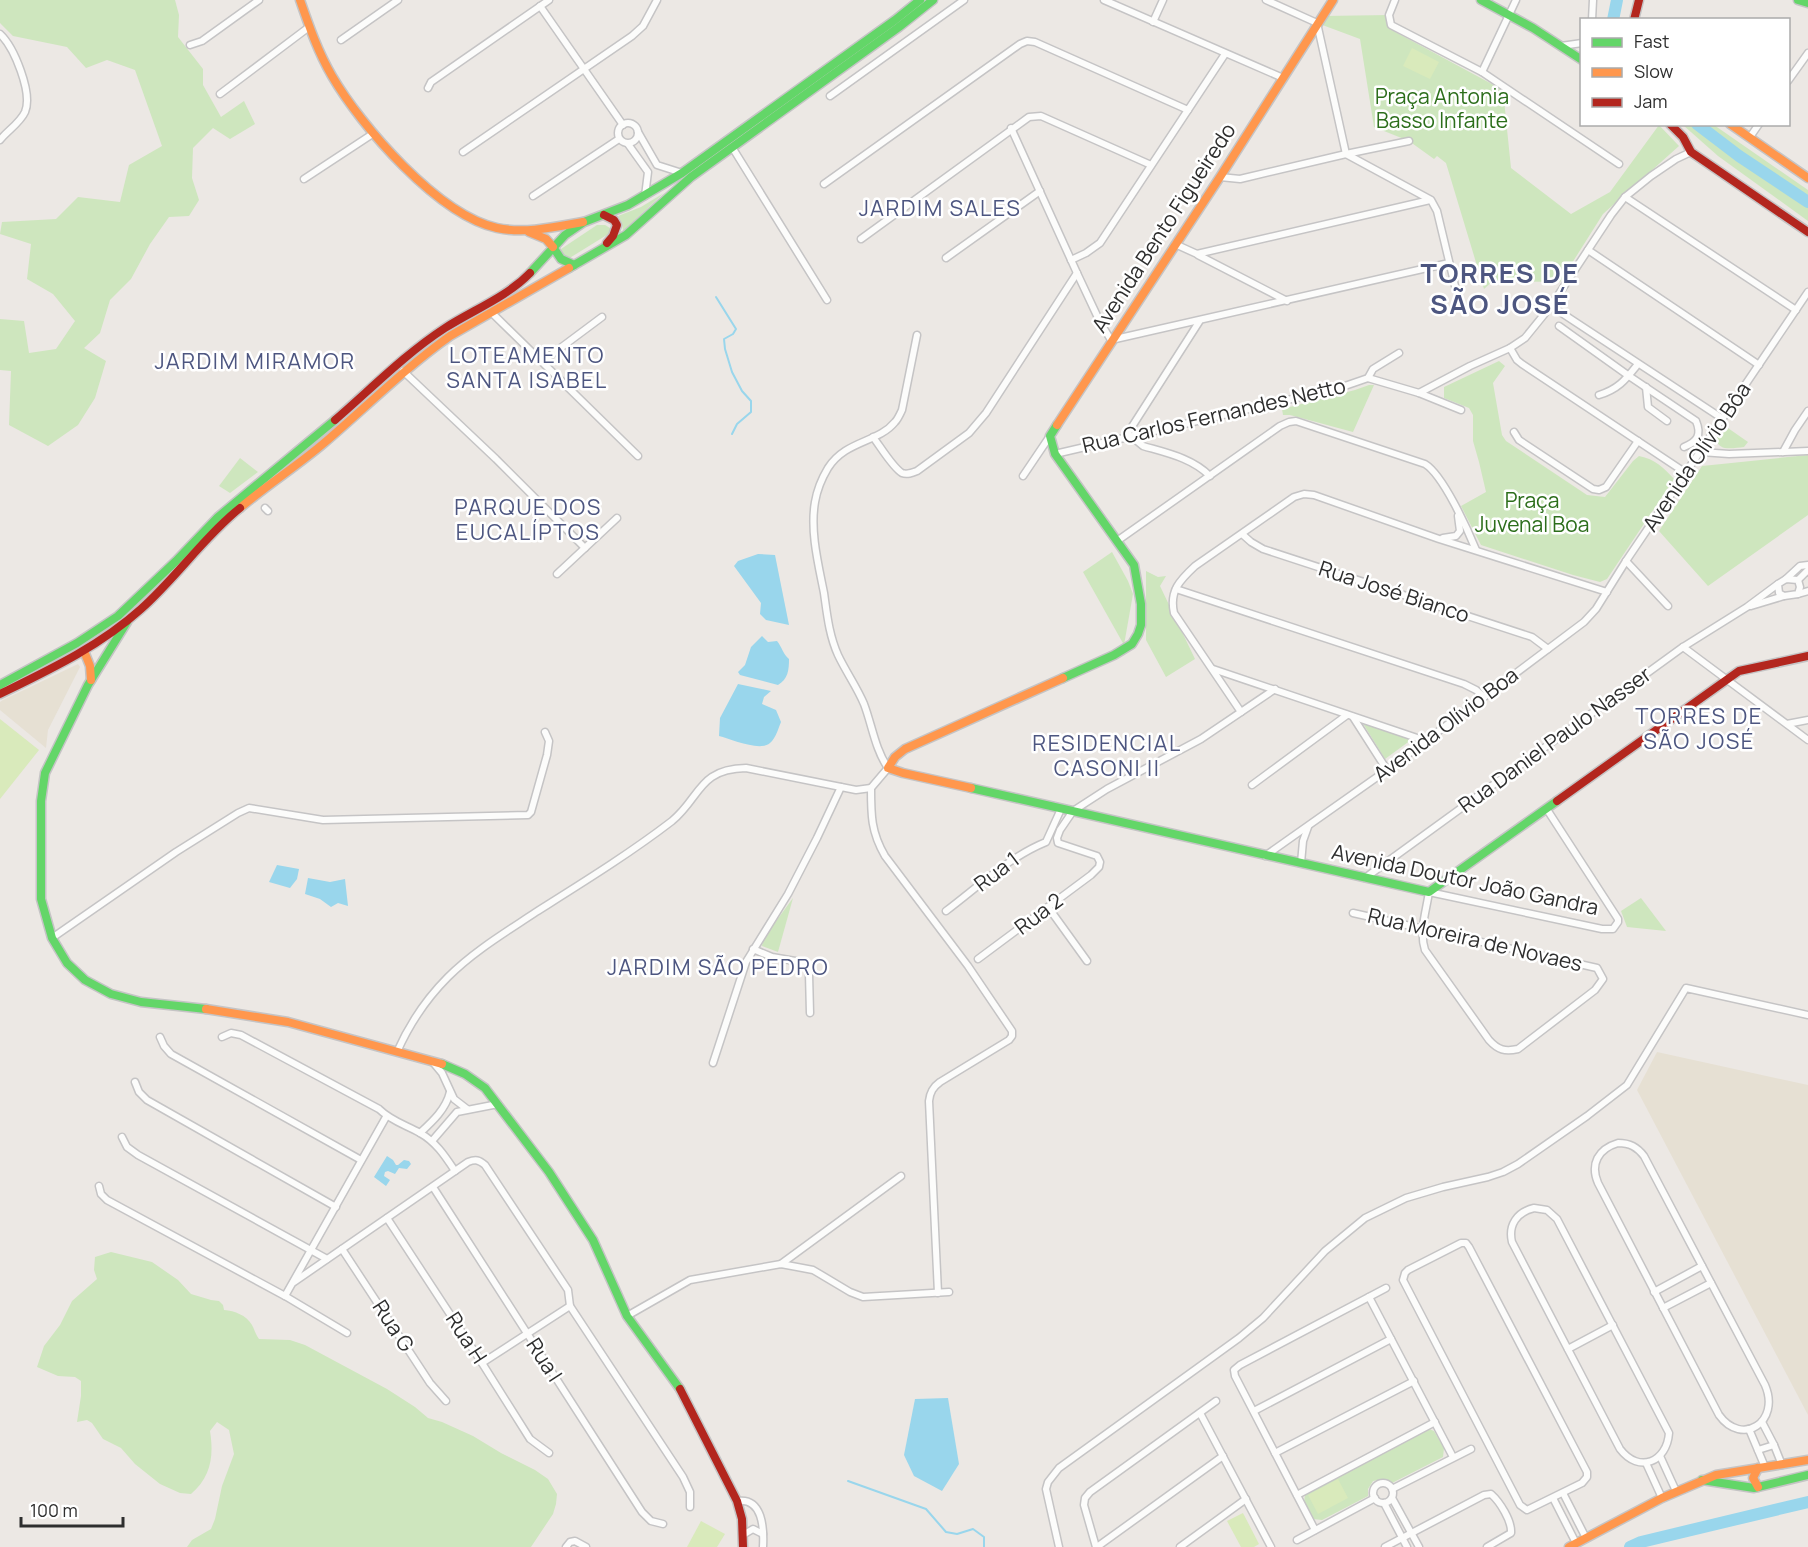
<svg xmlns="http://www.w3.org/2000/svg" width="1808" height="1547" font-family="Manrope,sans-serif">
<rect width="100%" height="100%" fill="#ece8e4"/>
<g fill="#e6e0d3">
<path d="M78,664L80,667L48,730L46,748L0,710V702L3,700Z"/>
<path d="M1657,1052L1808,1085V1415L1637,1090Z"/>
</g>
<g fill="#cee6be">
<path d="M0,0H175L179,15L178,37L203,69V85L221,117L244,101L255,124L230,139L213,128L193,148L192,178L199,200L189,216L169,217L150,244L131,279L110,300L100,333L84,348L106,361L95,398L78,425L48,446L9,425L11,371L0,370V319L24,321L29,353L56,349L75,321L53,294L27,279L31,244L0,234L2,222L56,219L78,197L120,202L129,165L162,146L135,70L107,60L86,68L67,47L13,36L0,23Z"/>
<path d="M1389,15L1387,17L1388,28L1503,90L1511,168L1571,214L1610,192L1659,125L1679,146L1603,214L1560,282L1493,281L1484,289L1446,163L1437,156L1434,159L1409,141L1374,127L1360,39L1317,23L1323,16Z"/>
<path d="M1683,125H1714L1808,190V221L1718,156Z"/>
<path d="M664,193L623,231L622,223L618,216L641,207Z"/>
<path d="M597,225H605L610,228V233L568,259L562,255L561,249Z"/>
<path d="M1499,361L1505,366L1493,383L1502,435L1506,441L1587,495L1605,497L1633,461L1639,456C1655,459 1664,468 1674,479L1607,579L1600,582L1573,575L1481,545L1461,506L1486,492L1479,462L1473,441V415L1469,408L1444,398V387Z"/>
<path d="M1369,385H1374L1353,432L1290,415H1283L1282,409L1355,390Z"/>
<path d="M1725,426L1748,442L1744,447C1733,448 1719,452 1716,439Z"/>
<path d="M1808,455V515L1708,586L1659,531L1702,466Z"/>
<path d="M240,458L258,472L230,493L219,486Z"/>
<path d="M1112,552L1128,581L1133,594L1124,645L1083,572Z"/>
<path d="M1146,571L1158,577L1166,576L1160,586L1195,659L1166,677L1146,640Z"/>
<path d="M1362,722L1411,740L1385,759Z"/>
<path d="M793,898L778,952L762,946L763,939Z"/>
<path d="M1641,898L1666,931L1627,927L1621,911Z"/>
<path d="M111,1252L152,1262L178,1280L191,1294L211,1300L219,1301L223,1305L224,1310C235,1311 246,1315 252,1325C255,1330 255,1334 259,1339L290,1340L305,1345L387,1389L415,1407L428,1418L442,1422L473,1436L501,1453L535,1470L548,1479L557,1494L556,1504L553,1514L531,1547H187L192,1540L211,1529L215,1519L222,1486L234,1454L229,1430L217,1422L210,1431C214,1456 211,1477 191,1494L180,1493L160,1484L135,1464L121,1448L103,1439L92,1423L87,1420L77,1422L81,1396V1381L75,1377L58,1376L37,1367L44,1346L60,1325L72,1301L97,1279L94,1270L95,1257Z"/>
<path d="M1429,1429L1434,1431L1444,1448L1443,1457L1392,1483L1383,1479L1373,1481L1368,1489V1496L1322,1520L1313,1519L1304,1503L1305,1494Z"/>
</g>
<g fill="#d9eabb">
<path d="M1412,48L1439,62L1430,79L1403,66Z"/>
<path d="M0,719L39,750L0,799Z"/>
<path d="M1338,1479L1348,1498L1318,1514L1308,1495Z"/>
<path d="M1243,1513L1259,1544L1254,1547H1241L1227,1521Z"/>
<path d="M701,1521L725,1534L717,1547H687Z"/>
</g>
<g fill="#99d6ec">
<path d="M758,554L775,555L789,625L766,620L760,614L761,603L734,566L738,561Z"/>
<path d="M762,636L768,642L777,641C782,647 783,654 789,659C789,670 788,679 778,685L740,675L738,672L745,665L751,647Z"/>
<path d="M738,684L771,691L764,697L762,704L776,710L781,722C778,729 776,738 770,743C760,752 731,739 719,736L720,718Z"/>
<path d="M277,865L299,869L297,879L290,888L269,882Z"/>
<path d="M308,878L330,882L345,879L348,906L338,903L331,907L320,899L305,894Z"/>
<path d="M387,1156L393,1160L396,1165H398L404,1160L409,1161L411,1164L407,1169L399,1168L395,1174L388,1171L385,1172L384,1176L390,1180L386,1186L374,1177Z"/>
<path d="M948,1398L959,1464L942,1491L914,1476L904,1455L915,1399Z"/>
</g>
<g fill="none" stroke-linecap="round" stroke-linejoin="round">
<g stroke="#99d6ec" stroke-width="2">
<path d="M716,297L736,329L733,334L724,339L725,349L732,372L742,391L751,401V412L737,424L732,434"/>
<path d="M848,1481L926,1509L946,1532L957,1534L973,1529L984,1537V1547"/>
</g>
<g stroke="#99d6ec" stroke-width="12">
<path d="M1613,20L1617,0"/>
<path d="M1697,124L1739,156L1808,202"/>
<path d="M1630,1547L1641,1542L1808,1502"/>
</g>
<g stroke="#c5c4c5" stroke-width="9">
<g id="street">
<path d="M1104,0L1283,78"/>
<path d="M1266,0L1317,23L1346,154L1431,200L1437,211L1455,286"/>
<path d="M1395,0L1389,15L1391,25L1482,72L1619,164"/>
<path d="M540,6L623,125"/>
<path d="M1592,20L1593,0"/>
<path d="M1153,22L1163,0"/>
<path d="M0,34C14,47 33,93 25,112C20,123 7,131 0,140"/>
<path d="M341,40L398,0"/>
<path d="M190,45L202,41L259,0"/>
<path d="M1561,46L1582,43"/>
<path d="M1482,72L1516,0"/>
<path d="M1788,81L1808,53"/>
<path d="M428,88L431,82L549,0"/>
<path d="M220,94L309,27"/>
<path d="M830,96L964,0"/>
<circle cx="628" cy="133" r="10"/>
<path d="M1011,128L1077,273L1100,322L1111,340L1449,263"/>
<path d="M638,132L657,165L682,173"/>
<path d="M1750,137L1759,124"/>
<path d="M628,144L648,172L645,196"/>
<path d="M732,147L827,300"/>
<path d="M463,152L632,36L643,26L657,0"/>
<path d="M1220,177L1240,179L1346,154L1409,141"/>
<path d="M304,179L374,133"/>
<path d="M824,184L1020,44L1027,41L1035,42L1188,110"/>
<path d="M533,196L619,139"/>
<path d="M1625,197L1796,310"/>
<path d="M861,239L1029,117L1041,116L1151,165"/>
<path d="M1175,244L1197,254L1430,200"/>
<path d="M1588,250L1759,365"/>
<path d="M1198,255L1287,301"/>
<path d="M946,258L1040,191"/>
<path d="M1071,260L1086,253L1100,243L1225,54"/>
<path d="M1551,306L1723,419"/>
<path d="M491,312L638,456"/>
<path d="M1559,326L1629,376L1696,421C1702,435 1697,442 1684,447"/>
<path d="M917,335L902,410C900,414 898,419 895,422C878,443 846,440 828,468C822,478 817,490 815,502C810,531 818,563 824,593C827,614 829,635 838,655C846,672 857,687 864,704C872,725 875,749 888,768L871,788C871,815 871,832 885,856L968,966L1012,1031V1036L1009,1040L940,1082C933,1087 930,1092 929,1101L938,1293"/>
<path d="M1510,348L1517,360L1522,364L1686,473"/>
<path d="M543,361L602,317"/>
<path d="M403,371L496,459L585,548"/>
<path d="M1368,378L1419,393L1461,410"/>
<path d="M1646,387L1648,407L1667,421"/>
<path d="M1419,393L1470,366L1510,348L1525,338L1551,306L1611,215L1625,197L1651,176L1676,159L1691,152"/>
<path d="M1599,395C1619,389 1626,379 1638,364"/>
<path d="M1514,432L1519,440L1593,489L1599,490L1606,487L1638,441"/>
<path d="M1135,434L1137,441L1143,446C1167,453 1192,458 1210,476"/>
<path d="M1126,436L1199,322"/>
<path d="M873,437C880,446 893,468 902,473C907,475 912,473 917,471L969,433L986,413L1077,273"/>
<path d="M1701,452L1729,454L1808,451"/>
<path d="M1783,452L1795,430L1808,411"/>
<path d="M1055,454L1339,388L1368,378L1373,369L1399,353"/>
<path d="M1023,476L1050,436"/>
<path d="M265,508L268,511"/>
<path d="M1242,534L1251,542L1263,549L1532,637L1548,649"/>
<path d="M1443,538L1456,536L1460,531L1458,516"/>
<path d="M1117,541L1280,426L1289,422L1296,421L1425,464C1443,475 1467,528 1476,550"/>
<path d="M1626,561L1668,606"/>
<path d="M557,574L617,518"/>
<path d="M1786,579L1798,580L1800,587L1798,594L1784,596L1779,593L1778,584Z"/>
<path d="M1786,579L1800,566L1808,565"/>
<path d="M1798,580L1808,570"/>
<path d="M1176,589L1464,684L1476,690L1484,697"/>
<path d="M1798,594L1808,591"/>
<path d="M1751,606L1784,596"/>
<path d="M1683,647L1808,740"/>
<path d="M1213,669L1426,741"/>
<path d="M1241,712L1174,613C1169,591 1180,580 1195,566L1294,497L1304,494L1314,495L1439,539L1607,592"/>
<path d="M1353,717L1387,770"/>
<path d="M1787,724L1808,720"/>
<path d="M1252,785L1347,715"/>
<path d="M1265,856L1387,770L1584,622L1596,609L1626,561L1808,292"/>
<path d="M1301,863L1303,841L1308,827"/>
<path d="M1365,878L1683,647L1747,607L1778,584"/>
<path d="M1048,907L1087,961"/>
<path d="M946,911C978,887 1009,857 1046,842L1061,809"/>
<path d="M1353,913L1597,968L1603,979L1595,990L1518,1049C1505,1052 1498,1050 1489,1040L1425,950C1419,931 1426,912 1429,892L1602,929H1613L1618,922V919L1546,808"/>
<path d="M52,938L176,852L238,813L249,808L323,820L528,815L531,812L547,755L549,741L545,732"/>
<path d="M753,949L772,957L801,962L807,967L809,974L810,1013"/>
<path d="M978,959L1091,875L1099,867L1100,862L1097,856L1058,843L1057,838L1060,830L1073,811L1107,789L1201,739L1275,689"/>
<path d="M160,1037L164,1046L171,1054L361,1160"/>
<path d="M222,1037L231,1033L241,1035L379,1109C391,1121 406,1125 420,1133C436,1142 445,1156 455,1171"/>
<path d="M397,1052C409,1025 427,998 448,977C474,951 506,932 536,912C582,883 629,854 672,821C701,797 698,769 746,768L856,790L871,788"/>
<path d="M432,1061L442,1073L454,1099L467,1109"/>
<path d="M713,1063L746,962L788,894L817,838L841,787"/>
<path d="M135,1082L139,1092L147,1100L336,1207"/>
<path d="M420,1133C433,1121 446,1109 450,1092"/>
<path d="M122,1137L127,1147L138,1155L327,1259"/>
<path d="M432,1141L457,1112L498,1104"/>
<path d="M1618,1143C1630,1143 1637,1147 1644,1156L1765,1385C1781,1422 1742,1447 1719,1415L1598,1183C1590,1164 1598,1149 1618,1143Z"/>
<path d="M99,1186L101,1194L107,1200L285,1296L347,1333"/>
<path d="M433,1187L642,1512L651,1521L663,1524"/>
<path d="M1534,1208L1547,1210L1557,1219L1669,1433C1667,1462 1639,1474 1620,1449L1512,1242C1508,1225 1517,1212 1534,1208Z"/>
<path d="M387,1218L482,1363L530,1439L549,1453"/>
<path d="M1461,1243H1466L1469,1247L1587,1472V1477L1582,1483L1527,1510L1520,1505L1403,1280L1405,1273L1408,1270Z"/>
<path d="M342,1249L430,1383L446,1401"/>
<path d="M781,1264L901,1176"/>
<path d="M294,1282L468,1162C476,1159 479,1160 485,1165L568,1290L570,1306L683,1477L690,1492V1507"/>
<path d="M1654,1292L1702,1266"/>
<path d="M285,1296L386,1117"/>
<path d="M1369,1297L1453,1457"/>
<path d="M1663,1308L1711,1283"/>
<path d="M627,1316L690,1280L781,1264L813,1270L850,1292L863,1297L949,1292"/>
<path d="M1568,1349L1613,1325"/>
<path d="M482,1363L570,1306"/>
<path d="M1254,1411L1391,1339"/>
<path d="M1200,1413L1271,1547"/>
<path d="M1762,1422L1774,1445L1782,1465"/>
<path d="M1749,1429L1765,1467"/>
<path d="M1758,1450L1774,1445"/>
<path d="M1275,1453L1414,1381"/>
<path d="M1660,1456L1676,1491"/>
<path d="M1646,1463L1662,1498"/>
<circle cx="1383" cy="1493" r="10"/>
<path d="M1392,1489L1471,1449"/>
<path d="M1563,1493L1586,1538"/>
<path d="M1297,1495L1435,1422"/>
<path d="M1392,1498L1419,1547"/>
<path d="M1553,1498L1576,1543"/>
<path d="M737,1501C763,1497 764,1529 763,1547"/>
<path d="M1384,1503L1407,1547"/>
<path d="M1315,1530L1235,1376L1234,1370L1240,1365L1386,1288"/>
<path d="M743,1535L753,1529L763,1534"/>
<path d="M1297,1540L1375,1498"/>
<path d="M566,1547L570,1542L575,1541L586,1547"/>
<path d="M1059,1547L1046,1489L1048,1482L1059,1468L1239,1338L1263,1318L1325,1251L1365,1218L1406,1198L1443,1187L1488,1177L1503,1172L1518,1164L1587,1116L1627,1085L1686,988L1808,1015"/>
<path d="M1096,1547L1084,1505L1085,1498L1090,1492L1216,1401"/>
<path d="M1097,1547L1223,1456"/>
<path d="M1180,1547L1246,1499"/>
<path d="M1385,1547L1484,1495L1491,1494C1500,1502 1512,1521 1511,1533L1487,1547"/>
</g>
</g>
<g stroke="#c5c4c5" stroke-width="11">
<g id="fast">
<path d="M1481,0L1533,28L1582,60"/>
<path d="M1798,0L1808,3"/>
<path d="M553,247L561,259L574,265"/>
<path d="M569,268L626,235L691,177L899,27L933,0"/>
<path d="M530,273L565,235L584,222L628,205L682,173L895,20L920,0"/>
<path d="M1057,425L1050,436L1055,454L1134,565L1141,604V625L1138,634L1132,644L1114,655L1063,678"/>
<path d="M127,622L88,685L45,773L41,801V899L52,938L67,963L85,980L111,994L141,1002L206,1009"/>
<path d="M0,685L77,643L118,616L176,561L218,517L335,420"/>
<path d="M971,788L1429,892L1557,801"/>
<path d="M442,1064L465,1074L485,1088L549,1172L593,1240L627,1316L680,1389"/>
<path d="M1702,1480L1754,1488L1808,1475"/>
</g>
</g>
<g stroke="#c5c4c5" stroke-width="11">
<g id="slow">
<path d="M300,0C309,26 318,52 332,76C361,126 438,215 497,228C525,234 555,227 583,222"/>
<path d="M1730,124L1808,178"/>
<path d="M529,232L546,239L553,247"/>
<path d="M1057,425L1220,177L1333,0"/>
<path d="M240,508C267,485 297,466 324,443C366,407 405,368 450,336L569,268"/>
<path d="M84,651L90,666L91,680"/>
<path d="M971,788L903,773L888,768L895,757L905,749L1063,678"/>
<path d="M206,1009L288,1022L442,1064"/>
<path d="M1758,1468L1753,1478L1758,1487"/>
<path d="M1569,1547L1662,1498L1716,1475L1808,1460"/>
</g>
</g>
<g stroke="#c5c4c5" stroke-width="11">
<g id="jam">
<path d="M1634,20L1639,0"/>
<path d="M1670,124L1683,137L1691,152L1808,232"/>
<path d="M604,215L614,220L617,225L613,236L607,243"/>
<path d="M335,420C371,389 405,354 445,328C473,310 507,297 530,273"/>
<path d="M0,694C49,670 100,646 141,609C176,578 203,538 240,508"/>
<path d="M1557,801L1739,671L1808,656"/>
<path d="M680,1389L737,1501L742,1519L743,1547"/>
</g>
</g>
<use href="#street" stroke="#fcfcfb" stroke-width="6"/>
<use href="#fast" stroke="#63d668" stroke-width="8"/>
<use href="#slow" stroke="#ff974d" stroke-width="8"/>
<use href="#jam" stroke="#b3261e" stroke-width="8"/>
</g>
<g text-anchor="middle" stroke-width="5" stroke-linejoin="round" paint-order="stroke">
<g font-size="21" fill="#2c6e1b" stroke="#fff">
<text x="1442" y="104">Praça Antonia<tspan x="1442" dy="24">Basso Infante</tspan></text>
<text x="1532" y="508">Praça<tspan x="1532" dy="24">Juvenal Boa</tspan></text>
</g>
<g font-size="21" fill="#2e2e2e" stroke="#fff">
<text transform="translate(1164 228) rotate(-57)" y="7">Avenida Bento Figueiredo</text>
<text transform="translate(1214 416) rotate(-13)" y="7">Rua Carlos Fernandes Netto</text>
<text transform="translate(1697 457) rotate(-56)" y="7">Avenida Olívio Bôa</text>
<text transform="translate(1394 592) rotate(18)" y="7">Rua José Bianco</text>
<text transform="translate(1446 725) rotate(-37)" y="7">Avenida Olívio Boa</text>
<text transform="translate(1555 740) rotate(-36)" y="7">Rua Daniel Paulo Nasser</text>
<text transform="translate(997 872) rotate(-37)" y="7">Rua 1</text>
<text transform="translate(1465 880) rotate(12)" y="7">Avenida Doutor João Gandra</text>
<text transform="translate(1039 914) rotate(-37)" y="7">Rua 2</text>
<text transform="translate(1475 940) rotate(13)" y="7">Rua Moreira de Novaes</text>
<text transform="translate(393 1326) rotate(57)" y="7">Rua G</text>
<text transform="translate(466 1338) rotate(57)" y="7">Rua H</text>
<text transform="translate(544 1360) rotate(57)" y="7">Rua I</text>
</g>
<g font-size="22" letter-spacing="1.5" fill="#4d5680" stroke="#fff">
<text x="940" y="216">JARDIM SALES</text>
<text x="527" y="363">LOTEAMENTO<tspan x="527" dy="25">SANTA ISABEL</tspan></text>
<text x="255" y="369">JARDIM MIRAMOR</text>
<text x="528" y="515">PARQUE DOS<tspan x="528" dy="25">EUCALÍPTOS</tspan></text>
<text x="1699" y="724">TORRES DE<tspan x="1699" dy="25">SÃO JOSÉ</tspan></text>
<text x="1107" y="751">RESIDENCIAL<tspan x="1107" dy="25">CASONI II</tspan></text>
<text x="718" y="975">JARDIM SÃO PEDRO</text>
</g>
<g font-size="27" font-weight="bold" letter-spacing="1.5" fill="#4d5680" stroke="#fff">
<text x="1500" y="283">TORRES DE<tspan x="1500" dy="31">SÃO JOSÉ</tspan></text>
</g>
</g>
<rect x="1580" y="18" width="210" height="108" fill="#ffffff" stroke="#ababab" stroke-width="1.5"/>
<rect x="1592" y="38" width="30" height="9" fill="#63d668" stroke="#ababab" stroke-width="1.5"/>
<text x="1634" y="48" font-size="18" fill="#2e2e2e">Fast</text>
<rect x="1592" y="68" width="30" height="9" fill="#ff974d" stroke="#ababab" stroke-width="1.5"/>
<text x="1634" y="78" font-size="18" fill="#2e2e2e">Slow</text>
<rect x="1592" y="98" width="30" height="9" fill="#b3261e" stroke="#ababab" stroke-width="1.5"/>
<text x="1634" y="108" font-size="18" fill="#2e2e2e">Jam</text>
<path d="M21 1517v9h102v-9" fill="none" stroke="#2e2e2e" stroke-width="3"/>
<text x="30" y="1517" font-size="18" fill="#2e2e2e" stroke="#ffffff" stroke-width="4.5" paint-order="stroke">100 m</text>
</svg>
